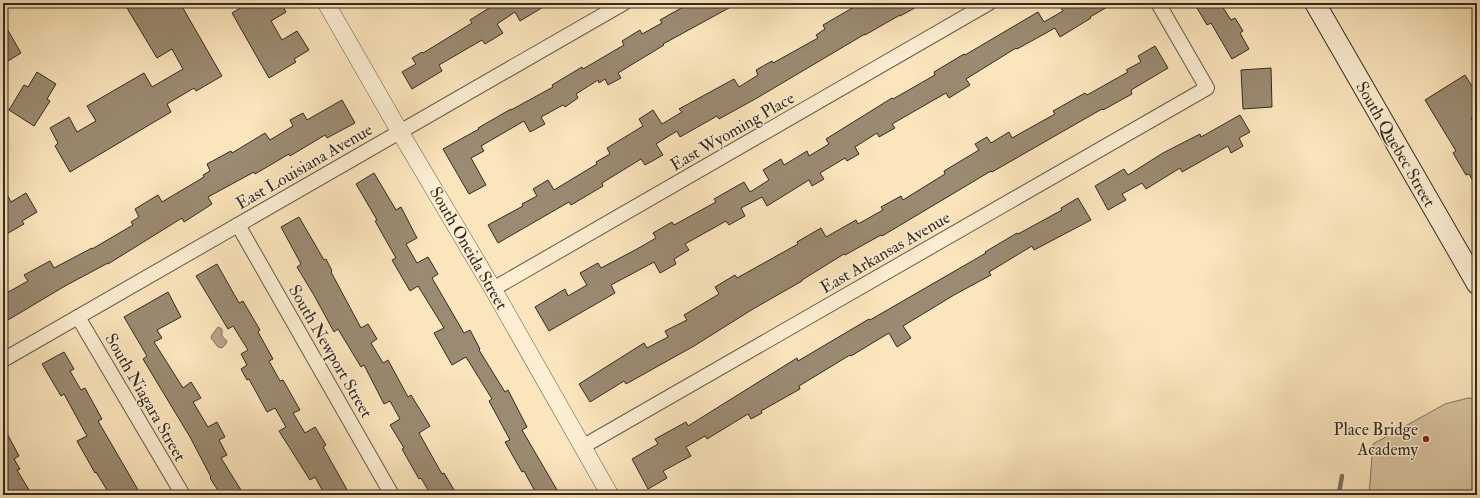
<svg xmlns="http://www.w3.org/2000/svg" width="1480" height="498" font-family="'IM FELL Double Pica',serif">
<rect width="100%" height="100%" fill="#fbe5bc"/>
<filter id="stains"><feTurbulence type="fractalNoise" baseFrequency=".005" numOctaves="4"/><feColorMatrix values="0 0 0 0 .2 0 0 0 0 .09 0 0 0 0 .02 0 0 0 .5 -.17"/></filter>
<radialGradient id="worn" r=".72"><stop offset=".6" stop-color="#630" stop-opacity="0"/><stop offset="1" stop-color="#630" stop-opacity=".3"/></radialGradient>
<path fill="#d9c5a2" stroke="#867862" d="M1468,398L1477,399V495H1369L1373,444L1445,404Z"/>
<path fill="#b7a588" stroke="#83745f" d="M218,327L222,329V336L227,341L226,344L222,348L218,347L211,338L212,335Z"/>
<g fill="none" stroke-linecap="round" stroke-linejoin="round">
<g stroke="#83745f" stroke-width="4.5">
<path d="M1339,493L1342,476"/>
<path d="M1320,495L1340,492"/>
</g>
</g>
<g fill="#9b8b72" stroke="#342a22">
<path d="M124,3H180L222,76L196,91L194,88L167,104L171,112L70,172L55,146L58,143L50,128L69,117L77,132L96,121L87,106L144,73L152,87L183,69L172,49L157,58Z"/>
<path d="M249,3H281L286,12L271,21L282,40L297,31L309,50L294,59L296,62L269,78L232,13Z"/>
<path d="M497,3H550L520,21L515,12L497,24L503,33L485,44L482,40L439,65L442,71L412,89L402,72L416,64L412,58L422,52L423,53L472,23L470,20Z"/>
<path d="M690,3H738L663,44L664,45L618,73L621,78L608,85L605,79L599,83L598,80L576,94L578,98L565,107L563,105L541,117L545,124L530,132L524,121L481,146L484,151L471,158L486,185L469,194L443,149L479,129L478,128L511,109V110L553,87L552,85L582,67L583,69L624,45L622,41L640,30L642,34L662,23L660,20Z"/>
<path d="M861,3H924L900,16V15L865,35V34L757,98L719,119L717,116L680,137L677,131L656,144L663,155L645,165L641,159L602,183L603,186L571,205L569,202L498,243L488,225L523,206L522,204L537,196L533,189L548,180L554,190L597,164L596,162L610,154L607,148L643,126L639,119L653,110L662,124L682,112L679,109L734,79L739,87L758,75L756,70L772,61L773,63L818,38L816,35L825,29L823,25Z"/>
<path d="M1058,3H1114L1090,17L1091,18L1060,37L1055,28L1017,49L1016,48L966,79L970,85L949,98L946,93L892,124L895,128L879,137L877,133L855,147L859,154L847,161L845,158L820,173L824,179L812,186L809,180L767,206L762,197L741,208L745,216L729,225L726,221L685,244L689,250L674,259L676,264L660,273L654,262L611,285L615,293L549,331L535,307L565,289L568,296L587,285L580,273L598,263L601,268L637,249L656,238L653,233L672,222L674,225L716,202L714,199L744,182L750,192L769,180L763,170L781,159L784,165L807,151L809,156L829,144L826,139L892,98L893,99L935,75L934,72L964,54L965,55L1038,12L1044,22L1063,11Z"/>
<path d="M1194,3H1220L1231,20L1235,18L1243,31L1240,33L1249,49L1232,59L1211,23L1207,25Z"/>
<path d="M3,22L21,53L3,64Z"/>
<path d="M1155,46L1168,68L1131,90L1132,94L1103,110L1102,109L992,172L991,171L882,236L881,235L845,255L844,254L802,280V281L753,309L694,346L626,384L624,381L590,402L579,384L644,343L647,348L668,337L665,331L687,320L684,315L719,294L715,287L735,275L737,278L798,244L797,242L821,228L826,237L856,220L858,224L883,210L881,207L901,196L903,200L945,174L944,171L979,150L975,144L987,137L991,143L1009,132L1012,138L1055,114L1053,111L1085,93L1087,95L1128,72L1126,70L1141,62L1138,56Z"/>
<path d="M1271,68L1272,107L1243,109L1241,70Z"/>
<path d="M37,72L56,84L47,99L50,101L34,126L9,110L24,85L28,87Z"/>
<path d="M1465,75L1475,91L1473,92L1477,99V114L1471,118L1477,128V188L1469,174L1466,175L1453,153L1456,151L1425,100Z"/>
<path d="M342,100L355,123L327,138L325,135L290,156L289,154L255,174L254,172L208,197L212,204L184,222L182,218L108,264V263L65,286L3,323V295L28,281L24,275L50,261L54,268L92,248V249L133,225L131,222L139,217L135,209L158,195L162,202L204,177L203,175L210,171L207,164L231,151L232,153L265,133L270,140L293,126L290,120L303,113L307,120Z"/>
<path d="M1240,115L1250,132L1239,138L1243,146L1231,153L1228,146L1182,172L1180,168L1146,189L1142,183L1122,194L1126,200L1108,210L1095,186L1124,169L1128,175L1163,153L1200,134L1201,137Z"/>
<path d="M374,173L396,210L401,207L417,238L406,244L417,263L428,257L438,274L432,278L464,333L470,330L480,349L479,350L505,392L508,390L527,427L522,430L560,495H537L524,471L522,472L505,442L510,440L489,401L492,399L466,357L452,365L434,333L444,328L418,286L410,291L392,260L396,258L375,221L377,220L356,184Z"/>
<path d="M3,187L11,202L26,193L37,212L22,221L24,224L3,236Z"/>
<path d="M1078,198L1091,220L1034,250L1032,246L989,272L991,275L954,295L903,326L911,338L897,347L889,333L851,356L850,355L799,386L800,389L761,411L762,413L751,419L748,414L707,439L705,436L686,447L691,456L663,471L667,478L648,489L632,459L658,444L655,439L686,422L688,426L797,358L798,361L869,319L870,320L986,253L985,252L1017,233L1018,234L1062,210L1061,208Z"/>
<path d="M299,217L324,260L326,259L332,271L331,272L361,328L368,324L377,339L371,343L383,363L388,360L408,397L411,395L430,426L419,433L442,474L444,473L457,495H431L421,478L419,479L402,449L404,448L390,425L400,419L390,401L384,404L364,365L361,367L338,329L334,332L315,297L297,267L301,264L281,227Z"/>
<path d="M217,264L239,303L243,301L260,330L258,332L273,359L269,361L280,381L283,380L300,410L293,413L305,433L315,427L326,445L323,447L350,495H325L315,477L310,480L279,431L286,427L275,408L267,412L249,379L247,380L241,369L247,365L241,354L248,350L233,326L228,329L196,276Z"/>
<path d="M168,292L181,317L157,330L162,338L154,342L183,388L191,382L201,398L193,402L208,427L217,422L225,437L219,440L227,455L221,458L244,495H221L210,478L211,477L190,437L143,359L147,356L124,317Z"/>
<path d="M64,352L74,369L70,371L81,390L85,388L102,419L98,421L141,495H110L96,472L95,473L77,441L87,436L64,394L61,396L42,364Z"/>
<path d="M3,426L19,456L14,459L20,469L17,470L32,495H8L3,486Z"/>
</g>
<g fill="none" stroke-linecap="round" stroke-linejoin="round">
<g stroke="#665948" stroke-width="16">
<g id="minor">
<path d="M238,225L392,495"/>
<path d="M493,289L989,3"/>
<path d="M78,317L183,495"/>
<path d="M3,360L624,3"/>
<path d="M582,447L1207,88L1158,3"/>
</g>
</g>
<g stroke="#665948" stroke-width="18">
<path id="tertiary" d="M326,3L400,132L493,289L610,495"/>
</g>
<g stroke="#342a22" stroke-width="22">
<path id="secondary" d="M1315,3L1477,284"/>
</g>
<use href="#minor" stroke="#fceed3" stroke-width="14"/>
<use href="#tertiary" stroke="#fceed3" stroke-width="17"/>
<use href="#secondary" stroke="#fceed3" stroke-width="20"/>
</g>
<circle fill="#8f2418" stroke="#fceed3" stroke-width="1.5" cx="1426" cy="439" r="4"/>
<g text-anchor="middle" stroke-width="3" stroke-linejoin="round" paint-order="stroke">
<g font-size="17" fill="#342a22" stroke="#fceed3">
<text transform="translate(732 131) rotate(-30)" y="6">East Wyoming Place</text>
<text transform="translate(1396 144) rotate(60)" y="6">South Quebec Street</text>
<text transform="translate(304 166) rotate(-30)" y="6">East Louisiana Avenue</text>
<text transform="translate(469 248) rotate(60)" y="6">South Oneida Street</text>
<text transform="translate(885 252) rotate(-30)" y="6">East Arkansas Avenue</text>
<text transform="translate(331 351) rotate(60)" y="6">South Newport Street</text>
<text transform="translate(146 397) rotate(60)" y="6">South Niagara Street</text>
</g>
<g font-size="17" fill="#342a22" stroke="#fceed3" text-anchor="end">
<text x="1418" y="435">Place Bridge<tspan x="1418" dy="20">Academy</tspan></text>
</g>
</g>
<rect width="1480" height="498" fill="none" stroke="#fbe5bc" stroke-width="16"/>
<rect x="4" y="4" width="1472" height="490" fill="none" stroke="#342a22" stroke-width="2"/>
<rect x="8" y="8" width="1464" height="482" fill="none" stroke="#342a22"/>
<rect width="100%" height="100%" filter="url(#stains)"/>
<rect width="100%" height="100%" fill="url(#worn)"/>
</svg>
